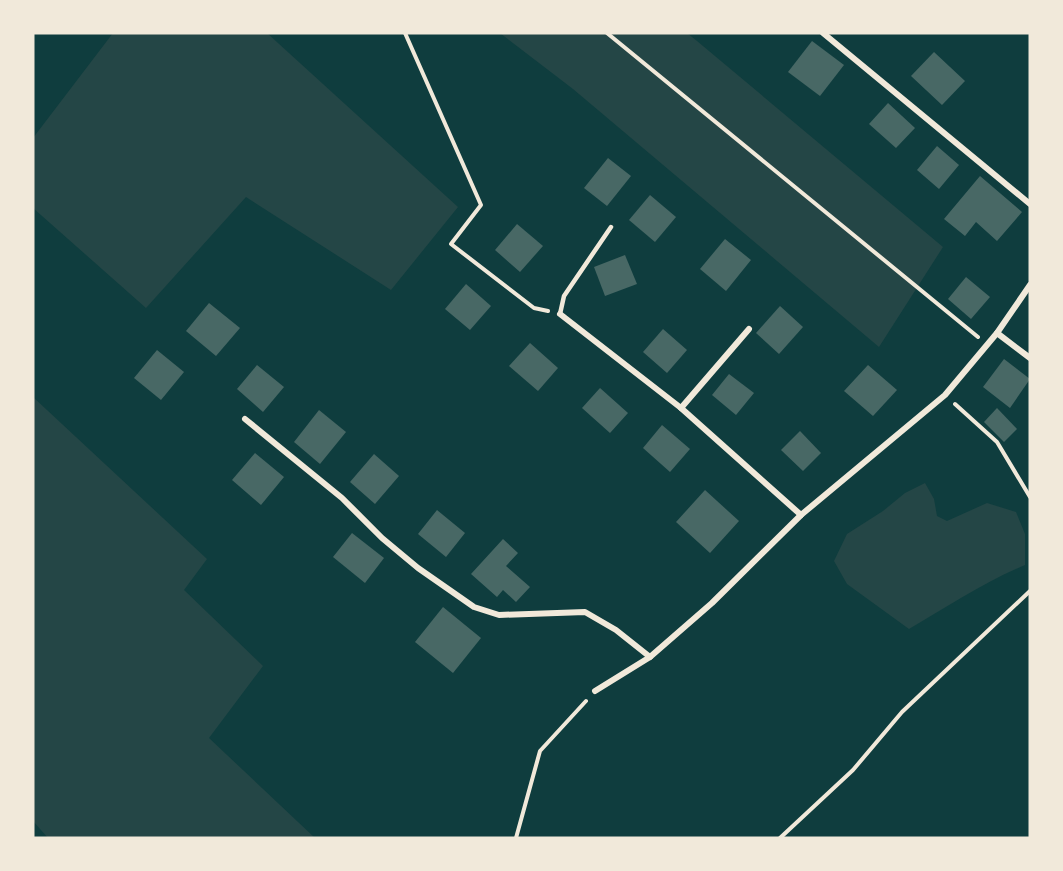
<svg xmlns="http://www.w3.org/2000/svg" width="1063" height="871" font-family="Quicksand,sans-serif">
<rect width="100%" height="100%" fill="#0f3d3e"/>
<g fill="#244646">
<path d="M113,33H267L458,207L391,290L246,197L146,308L33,208V138Z"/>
<path d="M500,33H687L697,41L943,247L879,347L573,89Z"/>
<path d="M33,397L207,559L184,590L263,666L209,738L315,838H48L33,821Z"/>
<path d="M925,483L934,499L937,516L947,521L987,503L1016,512L1025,534V565C984,582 947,607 909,629L847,584L834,561L847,534L883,511L905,493Z"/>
</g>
<g fill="#486865">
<path d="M812,41L844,65L820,96L788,72Z"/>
<path d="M934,52L965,81L942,105L911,76Z"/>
<path d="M888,103L915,128L896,148L869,124Z"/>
<path d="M937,146L959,165L939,189L917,170Z"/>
<path d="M608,158L631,176L607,206L584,188Z"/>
<path d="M980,176L1022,212L997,241L976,222L965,236L944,219Z"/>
<path d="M650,195L676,217L655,242L629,220Z"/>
<path d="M517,224L543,246L520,272L495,250Z"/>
<path d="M725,239L751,260L726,291L700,269Z"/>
<path d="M625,255L637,284L605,296L594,267Z"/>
<path d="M966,277L990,297L971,319L948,299Z"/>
<path d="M466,284L491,306L470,330L445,309Z"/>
<path d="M209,303L240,328L216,356L186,331Z"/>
<path d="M780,306L803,327L779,354L756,333Z"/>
<path d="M663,329L687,350L667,373L643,352Z"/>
<path d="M530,343L558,368L538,391L509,366Z"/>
<path d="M157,350L184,372L161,400L134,378Z"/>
<path d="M1004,359L1030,379L1010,408L983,387Z"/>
<path d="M257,365L284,387L263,412L237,389Z"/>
<path d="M868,365L897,390L873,416L844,391Z"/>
<path d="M729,374L754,393L736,415L712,395Z"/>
<path d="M600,388L628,413L610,433L582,408Z"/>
<path d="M997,408L1017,429L1004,442L984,422Z"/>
<path d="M319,410L346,432L320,464L294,442Z"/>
<path d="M662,425L690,449L670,472L643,448Z"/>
<path d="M800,431L821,453L803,471L781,450Z"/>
<path d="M255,453L284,477L261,505L232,480Z"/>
<path d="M374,454L399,476L375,504L350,482Z"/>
<path d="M705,490L739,521L710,553L676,522Z"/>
<path d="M437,510L465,533L446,557L418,534Z"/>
<path d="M352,533L384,558L365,583L333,557Z"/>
<path d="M503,539L518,553L506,566L530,587L516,602L503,590L497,597L471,574Z"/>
<path d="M443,607L481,638L453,673L415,642Z"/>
</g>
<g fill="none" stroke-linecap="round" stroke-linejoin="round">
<g stroke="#f1e9da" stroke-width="4">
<path d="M405,33L481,205L451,244L534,308L548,311"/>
<path d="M607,33L978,337"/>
<path d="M955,404L997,442L1030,497"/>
<path d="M516,838L540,751L586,701"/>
<path d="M780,838L853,770L902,712L1030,591"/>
</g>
<path stroke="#f1e9da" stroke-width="4.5" d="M560,314L564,296L611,227"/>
<g stroke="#f1e9da" stroke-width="6">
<path d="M823,33L1030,204"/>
<path d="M560,314L681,408L801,515"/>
<path d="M997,333L1030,358"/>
<path d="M681,408L749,329"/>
<path d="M245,419L342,498L382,538L418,568L474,607L499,615L585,612L616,630L650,657"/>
<path d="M595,691L650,657L712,603L801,515L945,395L997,333L1030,285"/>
</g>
</g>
<rect width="1063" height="871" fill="none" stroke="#f1e9da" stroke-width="69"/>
</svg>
